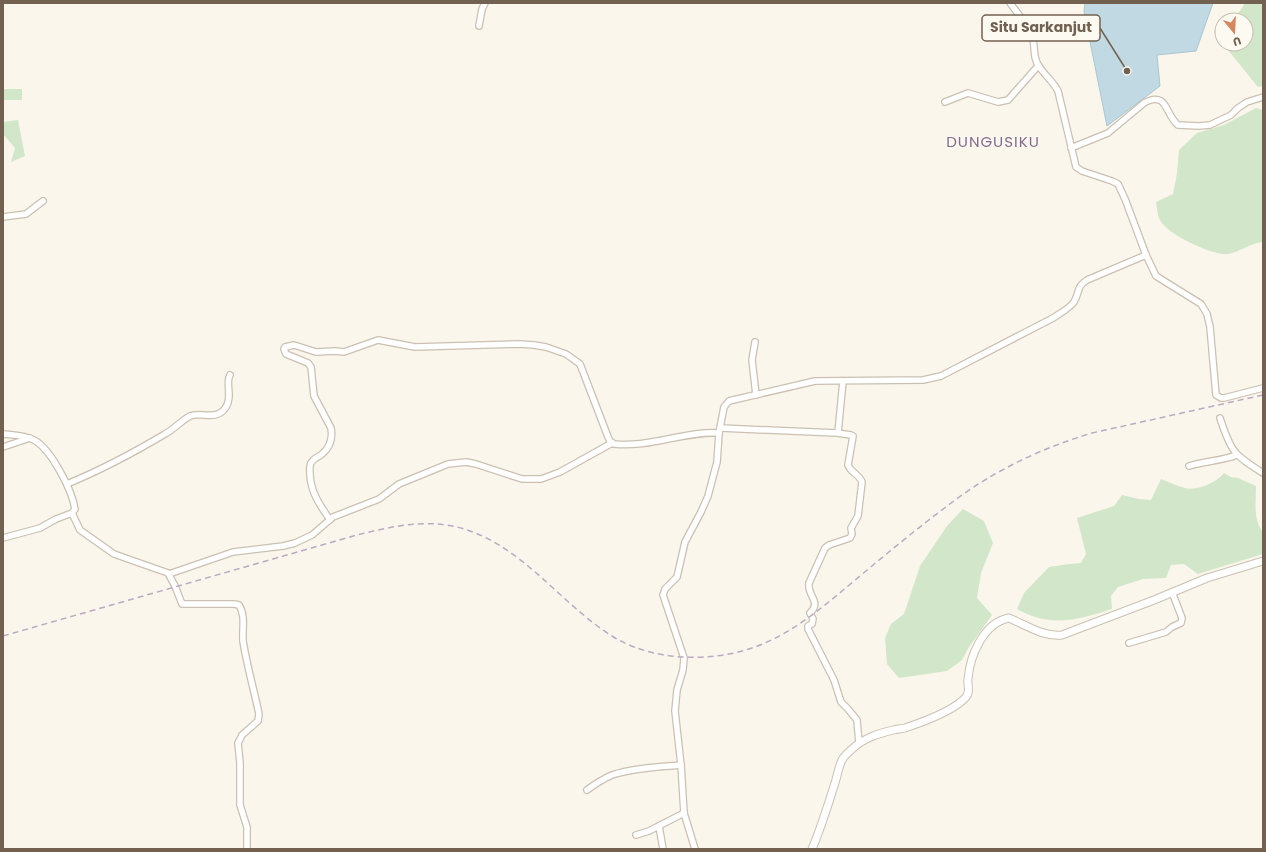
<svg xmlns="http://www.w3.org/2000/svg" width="1266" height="852" font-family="Poppins,sans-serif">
<rect width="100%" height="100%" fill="#faf6eb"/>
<g fill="#d2e7ca">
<path d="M1245,3H1263V86L1258,87L1223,44H1246V20H1234Z"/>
<rect x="3" y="89" width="19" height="11"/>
<path d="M1256,108L1263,110V242C1250,243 1240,252 1228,254C1213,256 1166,234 1160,220C1157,215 1157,207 1156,202L1173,194L1177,173L1179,150L1197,133L1224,125Z"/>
<path d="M18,120L25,156L11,162L15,148L3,134V122Z"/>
<path d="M1224,473L1231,477L1238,478L1256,486C1256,502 1253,518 1262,531H1263V554L1198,574L1184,564L1171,565L1166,578L1143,579L1118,587L1111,596L1112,609C1078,620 1050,628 1017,609L1024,593L1049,567L1069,564L1081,563L1086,554L1077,518L1114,506L1122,495L1139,499L1151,500L1161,479C1169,482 1177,486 1185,488C1197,491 1216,483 1224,473Z"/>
<path d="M963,509L984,521L993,543L981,573L977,598L992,615L969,647L962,660L947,671L899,678L887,664L885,638L891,624L904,614L920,566L947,526Z"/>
</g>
<path fill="#c1d9e2" stroke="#a9c7d2" d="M1085,3H1213L1196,51L1157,55L1160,86L1107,126L1084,12Z"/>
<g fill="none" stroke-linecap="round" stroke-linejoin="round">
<g stroke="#cbc0b2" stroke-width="8">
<g id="minor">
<path d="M1010,3C1018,14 1029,26 1033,39C1035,48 1033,59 1039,66C1044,75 1053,81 1058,91L1076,167L1082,171L1112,181L1118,184L1125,199L1146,255L1156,276L1201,304L1207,314L1210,327L1216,395L1221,398H1224L1263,388"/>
<path d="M479,26L482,9L485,3"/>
<path d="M945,102L968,93L998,102L1008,100L1038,66"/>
<path d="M1071,148L1108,133L1144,103C1168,90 1165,115 1178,125L1199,126L1210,125L1231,115L1238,108L1247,102L1263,97"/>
<path d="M3,217L26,214L43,201"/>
<path d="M755,342L752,360L756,395"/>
<path d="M1220,418C1231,452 1234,455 1263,473"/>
<path d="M720,428L837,433L851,435L853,436L848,465C851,473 859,474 862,482L858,516L851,528L852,534L850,538L829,545L825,548L809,583C807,596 822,602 810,613L813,619L812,624L808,626V629L834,680L841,702L848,709L857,720L859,743"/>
<path d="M838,433L843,381"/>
<path d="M3,434C13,435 25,435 34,440C51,449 72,490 75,509L72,513L56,519L40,528L3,538"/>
<path d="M3,447L30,438"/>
<path d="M1189,466C1205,461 1221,461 1237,455"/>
<path d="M67,484C101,470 133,453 165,434C174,429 181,421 190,416C200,411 217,422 226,407C233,396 225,383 230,375"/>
<path d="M72,513L80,530L114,554L168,573L175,586L182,604H234L239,605C246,616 242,629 243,641C247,666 254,690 259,714L258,721L242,735L238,743L240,763V805L247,827V849"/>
<path d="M330,520C320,505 311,493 310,475C310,471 309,466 311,463C313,459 317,457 321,455C330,448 333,439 331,428L314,396L311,367L308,363L286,354L284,349L285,347L294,345L316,352L335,351L344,352L378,340L415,347L519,344L534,345L546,347L566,354L580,364L608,437L610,441L614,444C649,448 684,431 719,433"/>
<path d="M169,574L233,552L283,546L295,543L312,535L333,517L379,499L399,484L448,464L466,462L476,464L522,479H541L560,472L612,443"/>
<path d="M1129,643L1166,632L1172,627L1181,623L1182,618L1172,592"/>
<path d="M587,790C595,784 603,779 612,775C632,768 659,767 681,765"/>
<path d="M659,826L663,849"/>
<path d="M636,835L649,831L684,813"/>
<path d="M695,849L684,813L681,765L675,711L677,690L683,670L684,658L663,595L665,589L677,577L685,542L701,512L708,496L717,462L719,433L724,407L729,401L733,400L815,381L923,380L941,376L1053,318C1060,313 1069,309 1074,302C1080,292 1076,287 1087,280L1146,255"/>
</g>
</g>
<g stroke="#cbc0b2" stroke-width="9">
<path id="tertiary" d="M812,849C821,828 827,808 834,786C837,778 838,768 842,760C844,756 849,752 852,749C864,738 877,734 893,730C897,729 901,729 905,728C923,722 954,711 966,697C971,691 967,686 968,679C970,656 983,623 1009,618C1026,625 1043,637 1062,635L1154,600L1207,578L1263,561"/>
</g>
<use href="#minor" stroke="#fff" stroke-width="5.5"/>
<use href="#tertiary" stroke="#fff" stroke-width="7"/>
<path stroke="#bbaac3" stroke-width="1.5" stroke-dasharray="6 4" stroke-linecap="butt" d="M3,636L357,535C389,527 424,519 457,527C521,543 558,602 612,636C639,653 674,659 705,657C775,653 815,613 866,571C897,545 929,519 962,495C1002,467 1045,447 1092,433L1263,395"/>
</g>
<g text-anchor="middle" stroke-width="3" stroke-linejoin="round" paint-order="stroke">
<g font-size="15" letter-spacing="1" fill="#86698d" stroke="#fdfaf1">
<text x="993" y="147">DUNGUSIKU</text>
</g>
</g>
<path fill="none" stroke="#726151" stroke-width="1.5" d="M1127 71L1100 28"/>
<circle fill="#726151" stroke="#fdfaf1" stroke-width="1.5" cx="1127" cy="71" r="4"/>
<rect fill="#fdfaf1" stroke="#726151" stroke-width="1.5" x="982" y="15" width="118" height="26" rx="4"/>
<g font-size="14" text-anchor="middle" font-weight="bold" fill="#726151">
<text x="1041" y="32">Situ Sarkanjut</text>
</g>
<rect width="1266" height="852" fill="none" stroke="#726151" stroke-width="8"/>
<g transform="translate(1234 32) rotate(162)"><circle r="19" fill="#fdfaf1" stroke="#c5bdb1"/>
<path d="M0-3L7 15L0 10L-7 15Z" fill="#d48860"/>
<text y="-6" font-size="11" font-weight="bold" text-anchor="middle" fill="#726151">U</text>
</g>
</svg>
